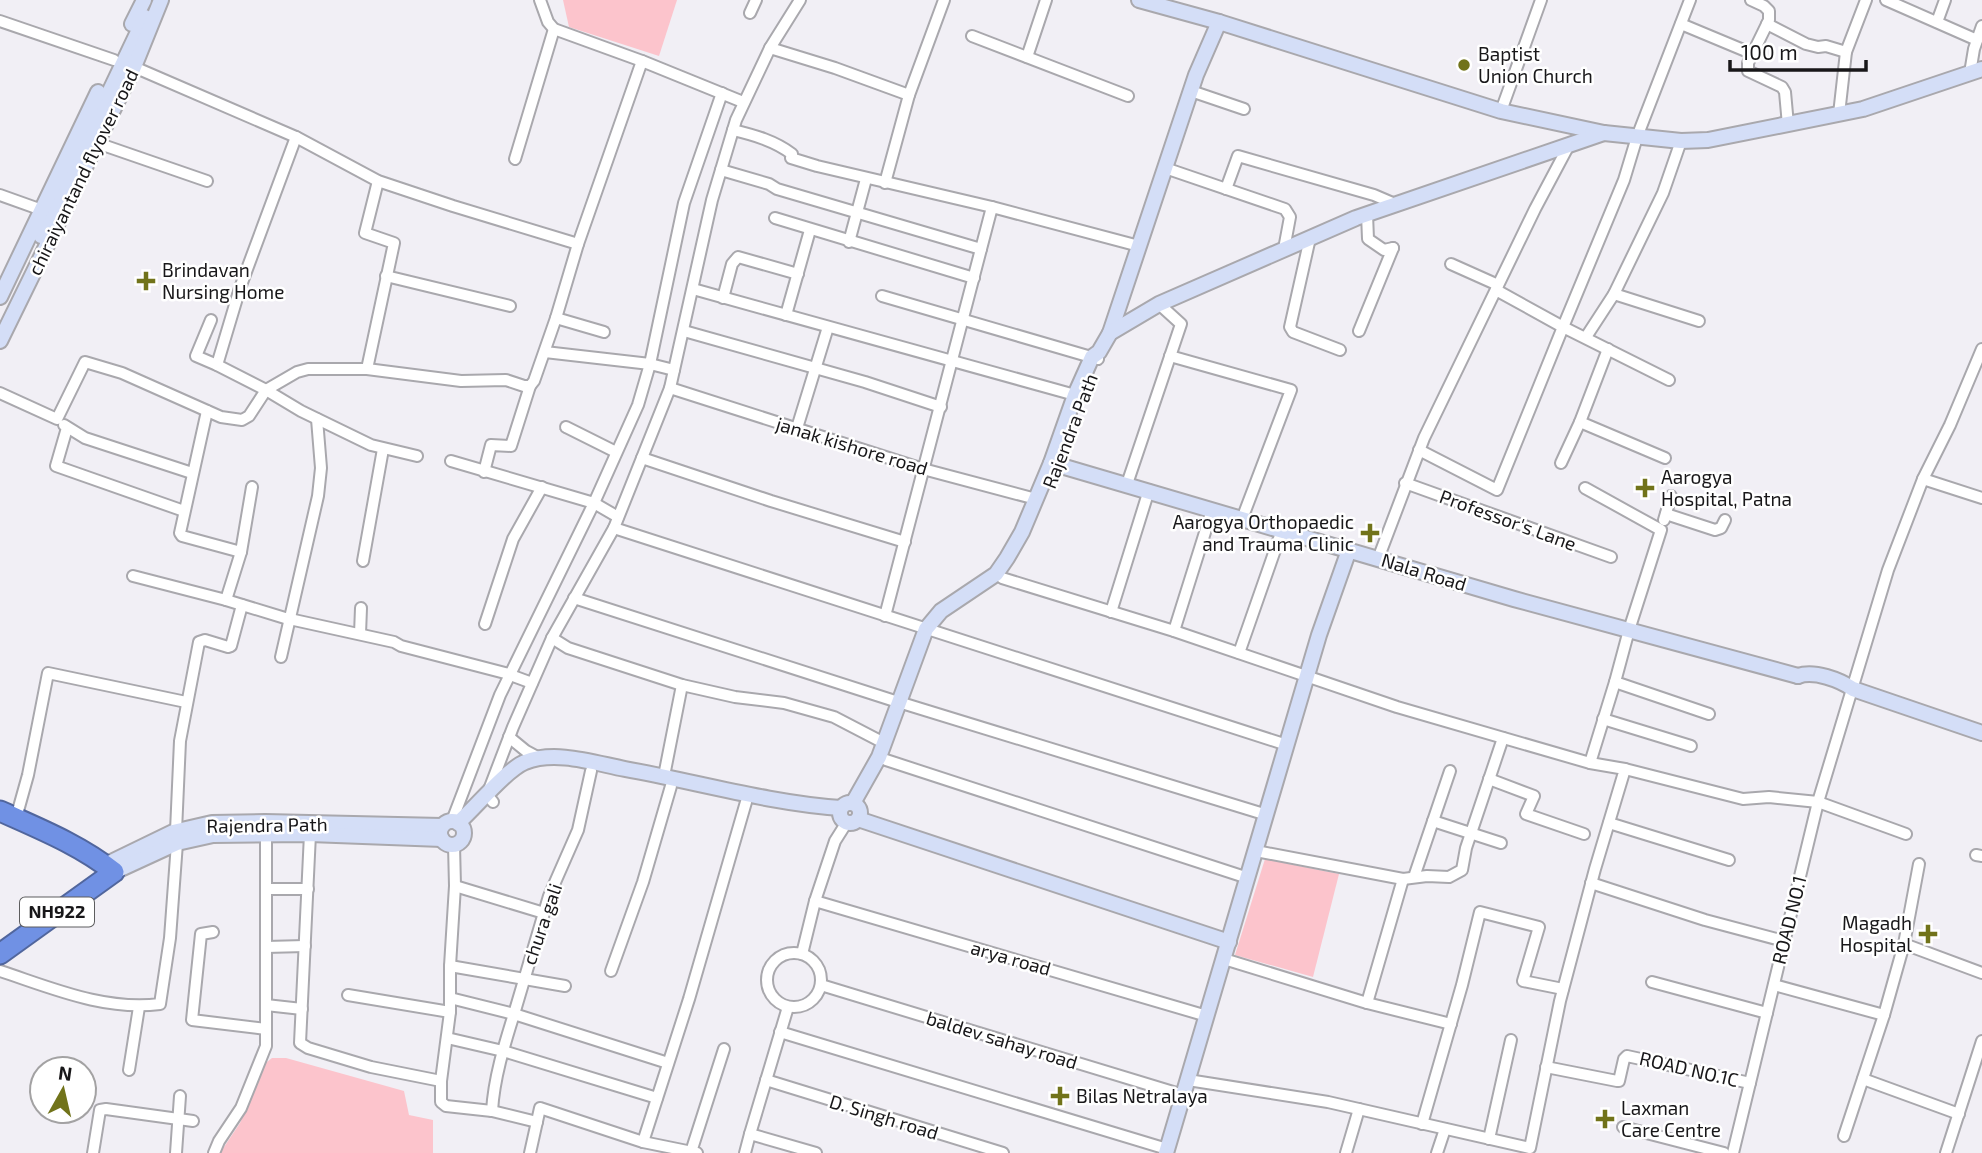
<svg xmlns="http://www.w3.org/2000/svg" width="1982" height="1153" font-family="'Exo 2',sans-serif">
<rect width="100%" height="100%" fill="#f1eff5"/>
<g fill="#fcc4cc">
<path d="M563,0H677L659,56L569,27Z"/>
<path d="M1265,859L1339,874L1313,977L1235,955Z"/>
<path d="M272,1058H286L404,1091L409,1115L433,1120V1153H220L240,1123L254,1093L263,1065Z"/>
</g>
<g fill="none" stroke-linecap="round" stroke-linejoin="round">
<g stroke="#a9a8ad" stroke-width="14">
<g id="street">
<path d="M540,0L548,22L554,29L642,61"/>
<path d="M1751,0L1764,6L1769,11V20L1748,63V71L1782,87L1785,92L1788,125"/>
<path d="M1886,0L1977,40"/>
<path d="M750,13L756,0"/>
<path d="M0,21L114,60"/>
<path d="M1937,22L1945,0"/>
<path d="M1681,24L1753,54"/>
<path d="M1767,24L1806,44L1818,47L1826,46L1846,52"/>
<path d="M972,36L1128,96"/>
<path d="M770,48L835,68L909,95"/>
<path d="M1027,57L1046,0"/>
<path d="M1970,73L1974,49L1982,26"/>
<path d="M1191,91L1244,109"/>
<path d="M1501,111L1541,0"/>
<path d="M1839,114L1846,52L1866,0"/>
<path d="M733,130C754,135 775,141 792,154L791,158L817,166L992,207"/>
<path d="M97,143L207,181"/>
<path d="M515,159L554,29"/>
<path d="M1165,168L1285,209L1290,217L1284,249"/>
<path d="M721,170L769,184L777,189L981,249"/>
<path d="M885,183L909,95L944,0"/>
<path d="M1226,189L1238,156L1374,195L1395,204"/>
<path d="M0,195L42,210"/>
<path d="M1367,214L1368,239L1384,250L1393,248"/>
<path d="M775,218L974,278"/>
<path d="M1310,238L1290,327L1293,332L1340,350"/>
<path d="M849,242L866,179"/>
<path d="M578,244L642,61L743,102"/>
<path d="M1451,264L1498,285"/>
<path d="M386,276L510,306"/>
<path d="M693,289L1075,395"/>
<path d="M1496,290L1563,327L1624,180L1637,137L1690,0"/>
<path d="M1614,294L1699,321"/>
<path d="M882,296L1098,359"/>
<path d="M723,298L732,264L738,257L798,274"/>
<path d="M786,315L810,230"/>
<path d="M556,318L604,332"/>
<path d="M211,320L196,356L217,365L266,390L301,411L371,445L417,456"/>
<path d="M684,331L865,382L941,407"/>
<path d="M1359,331L1393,248"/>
<path d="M1586,337L1614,294L1663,193L1681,141"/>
<path d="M1608,349L1580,422L1665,458"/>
<path d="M545,352L650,364L674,370"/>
<path d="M1170,356L1291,390L1242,519"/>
<path d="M217,365L240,288L296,137"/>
<path d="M367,369L394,243L365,233L378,181"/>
<path d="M670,388L923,469L1036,499"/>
<path d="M0,393L57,419L85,362L122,373L221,417L242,420L249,416L266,390L297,372L308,369H367L461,381L506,380L524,386H530L534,381L556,318L578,244L453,206L378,181L296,137L134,67"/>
<path d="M207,411L180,533L182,536L241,552"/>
<path d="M64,425L85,438L192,473"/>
<path d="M566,427L616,452"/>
<path d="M67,428L56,466L184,511"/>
<path d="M797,428L828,327"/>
<path d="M1419,450L1497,490L1563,327L1669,380"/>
<path d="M642,458L771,501L905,542"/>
<path d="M451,461L594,503L618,517"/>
<path d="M1561,463L1580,422"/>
<path d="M484,472L491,445L511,446L530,386"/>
<path d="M1923,479L1982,498"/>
<path d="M1405,483L1611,557"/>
<path d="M1127,484L1181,324L1159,304"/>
<path d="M1585,488L1661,530L1629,630L1615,682L1709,714"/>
<path d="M1666,514L1715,530L1721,528L1725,520"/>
<path d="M1664,520L1671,496"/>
<path d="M614,528L1287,745"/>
<path d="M1378,559L1424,438L1535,209L1569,145"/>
<path d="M363,561L383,449"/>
<path d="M133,576L226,600L285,618L394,642L401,646L505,673L532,683"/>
<path d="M1002,578L1174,631L1397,707L1590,763L1625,769L1595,869L1560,1001L1530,1148L1328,1102L1188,1080"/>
<path d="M574,598L898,702"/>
<path d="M226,600L241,552L252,487"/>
<path d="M1111,612L1149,490"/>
<path d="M885,616L992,207L1139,246"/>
<path d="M485,624L513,539L542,487"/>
<path d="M1174,631L1212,510"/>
<path d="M360,634L361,608"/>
<path d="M552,638L568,648L682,685L735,697L784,703L834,717L884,743"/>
<path d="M1239,653L1282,530"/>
<path d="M281,657L318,496L321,468L317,419"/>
<path d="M905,704L1267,815"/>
<path d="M1603,719L1691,746"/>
<path d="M509,737L526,751L539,758"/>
<path d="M886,760L1248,878"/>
<path d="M1590,763L1615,682"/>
<path d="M1625,769L1743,799L1769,797L1818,802L1906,834"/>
<path d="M664,776L682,685"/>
<path d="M1489,779L1534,796L1526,814L1584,834"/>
<path d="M493,802L487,795L513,727L552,638L614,528L670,388L712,200L736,120L770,48L800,0"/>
<path d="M16,818L28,775L48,673L186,702"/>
<path d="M452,821L500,695L594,503L638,405L650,364L684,203L722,93"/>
<path d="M1433,821L1501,843"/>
<path d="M1609,823L1729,860"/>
<path d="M176,831L180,741L199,642L205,640L228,647L231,646L242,605"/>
<path d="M310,834L300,1043L308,1048L371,1067L441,1081"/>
<path d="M454,845L455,886L450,966V1012L441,1081V1102L446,1106L492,1111L537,1122"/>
<path d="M1976,855L1982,856"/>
<path d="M1414,877L1450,771"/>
<path d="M1403,879L1427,876L1449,877L1462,870L1466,848L1503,738"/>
<path d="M1591,883L1705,920L1784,941"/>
<path d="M455,886L544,913"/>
<path d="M266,889H308"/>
<path d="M815,901L1207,1016"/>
<path d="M213,932L201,934L192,1020L266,1029"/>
<path d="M1904,944L1919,864"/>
<path d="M266,947L305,946"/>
<circle cx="794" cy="980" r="27"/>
<path d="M802,954L815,901L835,841L847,822"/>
<path d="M1224,959L1367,1003L1403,879L1256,851"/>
<path d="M450,966L565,986"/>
<path d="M0,971C52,988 104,1011 160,1004L170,938L177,843"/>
<path d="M611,971L643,882L671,786"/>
<path d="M1652,982L1767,1013"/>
<path d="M821,985L1183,1095"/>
<path d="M1774,985L1884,1015"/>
<path d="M348,995L450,1012"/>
<path d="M450,998L514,1014L549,896L578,830L591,771"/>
<path d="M1367,1003L1451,1024"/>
<path d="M266,1005L302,1009"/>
<path d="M788,1007L750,1134L816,1153"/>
<path d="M780,1032L1167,1149"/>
<path d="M447,1038L503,1051L657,1098"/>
<path d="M1546,1067L1617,1081H1619L1624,1059L1627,1056L1750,1083"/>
<path d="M129,1070L139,1007"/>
<path d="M1863,1079L1959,1114"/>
<path d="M766,1080L1003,1153"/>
<path d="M492,1111C494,1078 504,1046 514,1014L668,1063"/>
<path d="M1422,1124L1462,985L1480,912L1539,927L1523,981L1563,989"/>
<path d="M1623,1127L1724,1153"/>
<path d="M1844,1136L1884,1015L1904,944L1982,973"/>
<path d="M1489,1139L1511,1040"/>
<path d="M643,1142L689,999L746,802"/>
<path d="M691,1152L724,1049"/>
<path d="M93,1153L100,1110L106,1109L193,1121"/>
<path d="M176,1153L180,1096"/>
<path d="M214,1153L219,1141L241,1108L266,1046V829"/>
<path d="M530,1153L540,1108L643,1142L697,1153"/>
<path d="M745,1153L750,1134"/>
<path d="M1346,1153L1359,1109"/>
<path d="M1437,1153L1445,1129"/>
<path d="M1733,1153L1818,802L1888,570L1923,479L1950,425L1982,349"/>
<path d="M1946,1153L1982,1041"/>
</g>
</g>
<g stroke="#a9a8ad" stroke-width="18">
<g id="secondary">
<path d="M1139,0L1219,22L1501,111L1604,133L1681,141L1708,140L1863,109L1982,69"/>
<path d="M132,24L144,0"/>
<path d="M41,236L145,17"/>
<path d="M0,297L98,92"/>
<path d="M1110,333L1196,75L1219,22"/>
<path d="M0,341L134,67L161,0"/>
<path d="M1051,463L1514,599L1798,676"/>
<path d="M1798,676C1814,670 1840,680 1853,689L1982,733"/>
<path d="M853,803L879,757L926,629L941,611L996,574L1007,558L1022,532L1051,463L1075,395L1092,357L1099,352L1110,333L1159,304L1356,218L1604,133"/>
<circle cx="850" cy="813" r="10"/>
<path d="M858,819L1229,942"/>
<circle cx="452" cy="833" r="12"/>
<path d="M458,823C475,808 506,770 525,762C556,750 594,763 625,769C697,782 769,803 841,808"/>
<path d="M105,865L173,832L212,823L265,822L442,826"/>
<path d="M114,872L177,843L213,835L310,834L442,839"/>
<path d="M1166,1153L1319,635L1349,550"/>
</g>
</g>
<g stroke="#51669d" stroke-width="23">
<path id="highway" d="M0,811C40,829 80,845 114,872L0,954"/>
</g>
<use href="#street" stroke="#fff" stroke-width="10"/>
<use href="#secondary" stroke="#d4def7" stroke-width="14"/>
<use href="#highway" stroke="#7091e4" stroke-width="19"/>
</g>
<g fill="#71731a" stroke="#fff" stroke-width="2.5">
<circle cx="1464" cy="65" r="7"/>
<path d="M142.5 270.5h7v7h7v7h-7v7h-7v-7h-7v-7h7z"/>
<path d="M1641.5 477.5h7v7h7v7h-7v7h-7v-7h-7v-7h7z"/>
<path d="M1366.5 522.5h7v7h7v7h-7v7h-7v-7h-7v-7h7z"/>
<path d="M1924.5 923.5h7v7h7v7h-7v7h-7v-7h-7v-7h7z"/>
<path d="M1056.5 1085.5h7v7h7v7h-7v7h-7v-7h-7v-7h7z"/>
<path d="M1601.5 1108.5h7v7h7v7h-7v7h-7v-7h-7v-7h7z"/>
</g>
<g text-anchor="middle" stroke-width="5" stroke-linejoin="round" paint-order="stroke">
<rect fill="#fff" stroke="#5d5d5e" stroke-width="2" x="20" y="897.5" width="74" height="29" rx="5"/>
<g font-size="18" font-weight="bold" fill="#181719">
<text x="57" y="918">NH922</text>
</g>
<g font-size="19" fill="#181719" stroke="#fff" text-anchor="start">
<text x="1478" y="61">Baptist<tspan x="1478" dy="22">Union Church</tspan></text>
<text x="162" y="277">Brindavan<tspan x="162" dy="22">Nursing Home</tspan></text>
<text x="1661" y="484">Aarogya<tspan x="1661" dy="22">Hospital, Patna</tspan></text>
<text x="1354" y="529" text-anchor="end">Aarogya Orthopaedic<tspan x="1354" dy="22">and Trauma Clinic</tspan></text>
<text x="1912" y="930" text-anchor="end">Magadh<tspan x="1912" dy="22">Hospital</tspan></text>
<text x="1076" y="1103">Bilas Netralaya</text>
<text x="1621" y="1115">Laxman<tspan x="1621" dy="22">Care Centre</tspan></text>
</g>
<g font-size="19" fill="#181719" stroke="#fff">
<text transform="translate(83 172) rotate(-64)" y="7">chiraiyantand flyover road</text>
<text transform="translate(1070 431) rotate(-69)" y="7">Rajendra Path</text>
<text transform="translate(852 446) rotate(17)" y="7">janak kishore road</text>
<text transform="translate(1508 520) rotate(20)" y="7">Professor's Lane</text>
<text transform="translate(1424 572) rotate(17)" y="7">Nala Road</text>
<text transform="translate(267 825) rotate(-1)" y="7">Rajendra Path</text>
<text transform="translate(1789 920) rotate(-76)" y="7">ROAD NO.1</text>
<text transform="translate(542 924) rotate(-71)" y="7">chura gali</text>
<text transform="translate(1011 958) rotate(16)" y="7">arya road</text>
<text transform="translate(1002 1040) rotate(17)" y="7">baldev sahay road</text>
<text transform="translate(1689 1069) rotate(13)" y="7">ROAD NO.1C</text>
<text transform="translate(884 1117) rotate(17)" y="7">D. Singh road</text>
</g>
</g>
<g transform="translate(63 1090) rotate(8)"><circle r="33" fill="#ffffff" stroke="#a3a2a3" stroke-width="2"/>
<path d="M0-5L12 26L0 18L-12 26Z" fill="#71731a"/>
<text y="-10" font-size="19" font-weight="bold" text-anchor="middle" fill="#181719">N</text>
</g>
<path d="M1730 60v10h136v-10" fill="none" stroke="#181719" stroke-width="3.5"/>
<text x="1741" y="60" font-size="21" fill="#181719" stroke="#ffffff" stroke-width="5" paint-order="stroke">100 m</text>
</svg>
